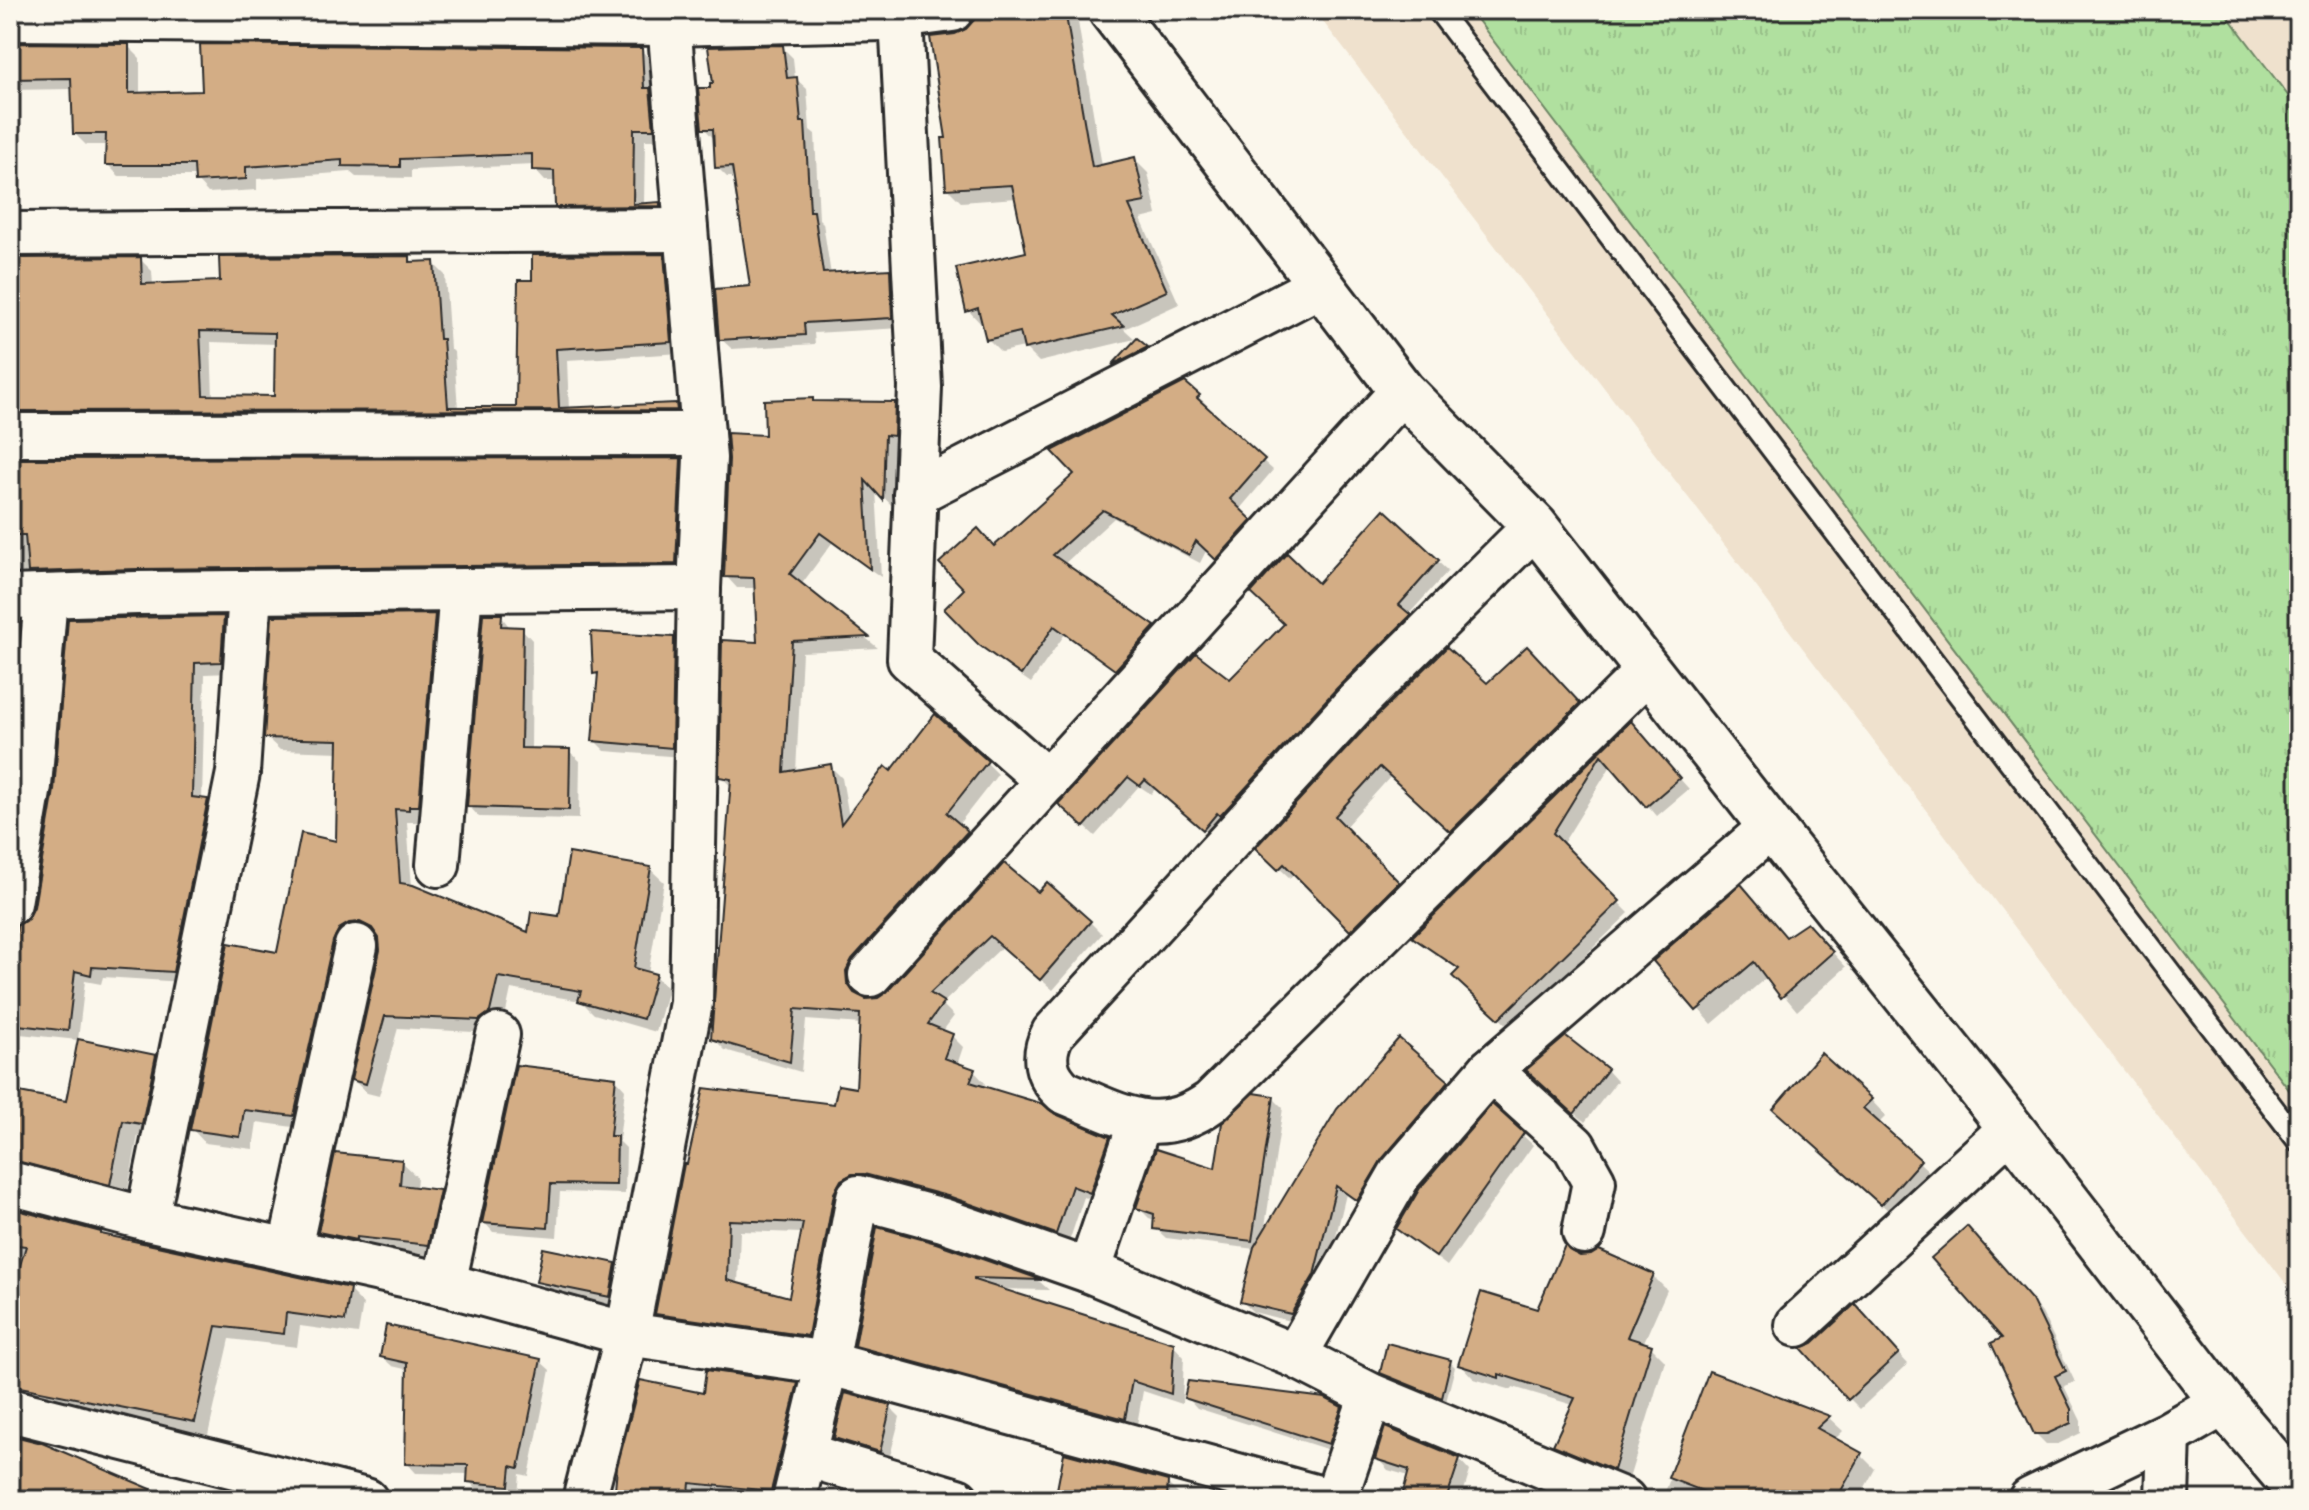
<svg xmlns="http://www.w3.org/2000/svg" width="2309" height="1510" font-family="'Indie Flower',sans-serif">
<defs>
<pattern id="grass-tufts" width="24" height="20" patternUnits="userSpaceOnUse" patternTransform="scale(2)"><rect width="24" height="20" fill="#b0e09f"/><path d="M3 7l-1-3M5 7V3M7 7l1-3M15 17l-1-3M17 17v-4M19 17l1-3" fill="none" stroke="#98c089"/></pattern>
</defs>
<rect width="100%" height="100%" fill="#fbf7ec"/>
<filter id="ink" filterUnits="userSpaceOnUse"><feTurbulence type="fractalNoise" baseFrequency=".0125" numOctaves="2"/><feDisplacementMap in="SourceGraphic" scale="16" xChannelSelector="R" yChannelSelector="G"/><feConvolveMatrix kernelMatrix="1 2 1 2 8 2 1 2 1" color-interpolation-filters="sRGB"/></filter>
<g filter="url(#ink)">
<path fill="#efe1cd" d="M1314,10H2299V1301L1691,501Z"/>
<path fill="url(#grass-tufts)" stroke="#6e8665" stroke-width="2" d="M1470,10H2223L2299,110V1103Z"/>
<g fill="#0003" fill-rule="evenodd">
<path d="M978,10H1076L1102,166L1135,160L1148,173L1157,215L1141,219L1179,304L1124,329L1135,339L1039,362L1024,347L1001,352L988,339L984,323L981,324L968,310L1029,253L1017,198L961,202L947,188L948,140L956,36L968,30L976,19Z"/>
<path d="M10,45L128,46L140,58V95L204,93L641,50L653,62L665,140H645L644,205L659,204L671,216L569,218L557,206L556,181H545L534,169V165L411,170V178L356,177L350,172L257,179V190L208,193L197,181L196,176H119L107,164V145H86L75,134L73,89L10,90Z"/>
<path d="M782,47L793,58L795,78L807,89L810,130L815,134L819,219L823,223L831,275L889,271L900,282L902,328L814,333L815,344L732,349L721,339L753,288L735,177H727L717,167L715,140L704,128L712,90Z"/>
<path d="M663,256L675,268L682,353L567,360L569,410L676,405L687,417L10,426V260L140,259L152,271L153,286L222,283L409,258L415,264L433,263L445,275L450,348L454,352L458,409H518L534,282ZM211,342L277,344L276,398L213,397Z"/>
<path d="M1137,341L1156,358L1124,375L1115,365Z"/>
<path d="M1185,384L1208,406L1206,409L1273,470L1239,510L1260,531L1227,568L1207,549L1200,563L1114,518L1063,565L1154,628L1164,637L1126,678L1065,634L1031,683L991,655L947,609L966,590L995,548Z"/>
<path d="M812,400L815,403L895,404L906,416L905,446H895L894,508L876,489L881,577L832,543L801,585L878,648L802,652L796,772L830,766L842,778L849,817L892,773L986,762L998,774L958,825L978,844L857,983L858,997L865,1001L879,1000L1038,895L1090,922L1102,934L1053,990L1003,946L942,1004L954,1016L942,1032L951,1035L963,1047L957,1065L974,1071L985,1083L983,1088L1108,1139L1120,1150L1102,1203L1084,1197L1068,1245L877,1185L819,1347L669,1325L658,1313L686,1166L836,1106L858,1090L862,1024L806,1020L801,1072L725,1050L713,1038L732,787L721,777L759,645L756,588H737L726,576L767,437ZM740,1231L803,1233L790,1300L738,1285Z"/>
<path d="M680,460L692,472L687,575L10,588V461Z"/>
<path d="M1384,512L1448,571L1408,615L1419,626L1213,838L1156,788L1151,794L1139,786L1095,836L1071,814L1230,681L1287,625L1318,585Z"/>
<path d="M434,616L447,630L421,822H407L412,887L529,935L650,869L664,882L648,974L655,976L668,989L656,1032L594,1014L581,1001L511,989L503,1026L493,1033L398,1028L379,1096L367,1093L353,1080L382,950L380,937L363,936L307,1129L257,1122L253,1149L205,1143L192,1129L338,843L340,752L280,750L266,737Z"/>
<path d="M501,616L511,629H522L532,640L531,750L569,751L580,761L579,819L479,817L469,806Z"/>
<path d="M224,618L234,629L231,673L205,674L202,801H207L218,812L183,982L103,977L101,984L85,981L78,1040L10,1033V971L19,973L30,919Z"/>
<path d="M10,622L19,623L31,634L10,838Z"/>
<path d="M673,639L684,650L682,757L605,751L594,740L599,678L595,673Z"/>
<path d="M1447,650L1487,686L1537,659L1589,714L1462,841L1391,776L1344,828L1408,894L1362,939L1295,872L1290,878L1268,858Z"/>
<path d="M1631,724L1689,789L1657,816L1612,764L1562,845L1629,913L1510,1028L1465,986L1460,971L1415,937Z"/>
<path d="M1787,939L1821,940L1846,967L1797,1011L1768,976L1712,1024L1656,961Z"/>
<path d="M155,1056L171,1072L157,1138L138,1136L126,1199L10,1171V1119L67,1104Z"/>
<path d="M1607,1070L1617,1081L1585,1122L1539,1081Z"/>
<path d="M616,1079L625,1089L619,1141L626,1148L625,1194L560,1192L557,1237L493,1232L484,1222Z"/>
<path d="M1447,1083L1458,1093L1368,1210L1346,1194L1324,1286L1302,1324L1253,1312L1242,1301L1255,1249L1166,1238L1155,1228V1220L1149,1218L1138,1207L1217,1171L1273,1098L1283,1108L1264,1233Z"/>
<path d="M1871,1100L1886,1116L1878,1124L1935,1177L1898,1219L1791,1124Z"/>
<path d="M1492,1107L1533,1145L1447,1266L1399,1229Z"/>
<path d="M401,1162L417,1177L416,1189L439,1191L455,1207L443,1260L336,1247L320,1231Z"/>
<path d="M10,1210L103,1236L349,1290L363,1304L358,1334L300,1326L297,1347L230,1339L208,1435L10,1395Z"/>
<path d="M1977,1239L2042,1313L2075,1382L2064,1386L2081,1421V1433L2058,1444H2046L2035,1433Z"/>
<path d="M935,1245L1040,1282L1049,1290L999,1289L1173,1345L1184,1357L1182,1404L1143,1391L1136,1430L868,1357L857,1345Z"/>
<path d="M1600,1252L1653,1276L1667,1290L1643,1344L1651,1347L1665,1361L1628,1482L1569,1458L1556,1444L1573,1405L1513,1387L1512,1390L1474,1379L1461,1365L1538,1312L1580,1258L1592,1257Z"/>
<path d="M615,1265L626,1276L620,1306L549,1291L538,1281Z"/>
<path d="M1865,1318L1908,1364L1860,1409L1849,1398L1814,1344Z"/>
<path d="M382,1357L540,1361L550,1370L529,1476L520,1474L518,1495L478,1491L469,1481V1474L416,1473L407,1463L409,1370L392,1366Z"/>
<path d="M1450,1362L1455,1367L1446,1402L1387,1377L1382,1372Z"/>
<path d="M1710,1373L1829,1418L1843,1431L1834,1440L1861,1455L1875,1469L1858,1500H1662Z"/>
<path d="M797,1385L809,1397L784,1500L711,1495L710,1500H615L704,1395Z"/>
<path d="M1187,1397L1340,1408L1351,1419L1339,1453L1197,1408Z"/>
<path d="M890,1407L900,1417L889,1460L846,1447L836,1438Z"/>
<path d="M10,1437L143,1500H10Z"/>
<path d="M1377,1458L1459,1459L1470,1471L1461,1500H1403L1409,1476L1388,1470Z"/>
<path d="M1167,1483L1180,1496V1500H1057Z"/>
<path d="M2242,1495L2247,1500H2192L2193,1497Z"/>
<path d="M2096,1499H2142L2143,1500H2094Z"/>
</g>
<g fill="#d3ad85" stroke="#2b2b2b" stroke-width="2" fill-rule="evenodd">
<path d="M975,10H1065L1092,167L1135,157L1145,202L1129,205L1167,291L1112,315L1124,326L1024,349L1020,332L986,340L978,308L966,312L956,268L1026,252L1012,185L946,189L942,138H946L930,37L955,34L966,29L974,20Z"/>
<path d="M10,43L129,44V93L202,91L200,44L642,48L644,88H650L654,129H634L633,204L660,202V206L555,207L554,171L532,170V154L400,159V167L342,166V160L246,167V179L195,182L194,165H105L106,134H73L71,78L10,79Z"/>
<path d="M783,45L787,78L797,77L801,122H805L810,211H814L823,273L890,269L892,318L804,323L805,335L719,340L715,289L750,286L732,167L715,168L713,129H702L698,88H710V83H713L708,47Z"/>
<path d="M664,254L671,342L556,349L559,408L676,403L677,410L10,411V294L18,295L19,258L141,257L142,284L220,281L219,257L410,256V262L434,261L439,339H443L448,407H516L518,280H532V255ZM200,331L275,333L274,396L203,395Z"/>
<path d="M1137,338L1148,347L1112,365Z"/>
<path d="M1185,382L1200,395L1197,398L1265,459L1230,499L1252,520L1216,560L1196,541L1189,555L1103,510L1053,555L1155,626L1115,670L1054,626L1021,675L979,645L944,609L964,589L939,563L978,528L994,546L1074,474L1052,451Z"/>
<path d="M813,398V401L895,402L894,436L885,435L883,500L865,480L870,569L820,533L790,574L869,637L792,641L784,772L831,764L841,824L885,766L891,771L935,714L988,761L947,813L968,831L852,959L846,971L847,983L854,993L866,999L878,998L887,992L1004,863L1038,892L1047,882L1091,921L1040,980L990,936L930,993L944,1002L928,1024L953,1034L944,1058L975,1069L970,1082L1043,1104L1055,1114L1110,1137L1090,1193L1072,1186L1056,1234L951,1197L864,1174H852L841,1180L834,1193L808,1336L655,1314L684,1164H687L704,1088L834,1104L838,1085L856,1088L860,1014L795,1009L790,1062L711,1039L731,779L719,777L722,640L757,642L754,578L724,577L729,459L727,433L765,435L764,400ZM729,1220L803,1223L789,1297L727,1280Z"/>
<path d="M681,458L676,564L137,569L28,572L25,535H15L10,466V459Z"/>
<path d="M1384,509L1439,560L1399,605L1411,615L1337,688L1220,816L1217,813L1203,830L1145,780L1140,786L1128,777L1084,827L1058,804L1196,653L1230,679L1284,624L1251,593L1287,553L1318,583Z"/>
<path d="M435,614L419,806H409V810L395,809L400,883L413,885L528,932L531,912L559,916L569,853L651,867L634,968L656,974L643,1019L578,1001L581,991L498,977L490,1012L479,1020L385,1016L366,1084L351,1080L380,950L379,938L372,928L360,922L349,923L339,929L333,941L294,1116L244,1110L240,1137L190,1130L228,943L277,952L301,833L336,841L338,740L264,738L272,616Z"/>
<path d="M483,614H502L501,626L523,627L521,748L570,749L569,810L467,807Z"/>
<path d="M224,616L221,662L195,663L192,797L208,799L173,972L92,967L91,975L75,971L68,1031L10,1024V986L17,926L28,919L34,907L54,790L68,619Z"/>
<path d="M10,621H20L10,738Z"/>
<path d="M591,632L674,637L672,748L592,741L598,673L593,674Z"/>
<path d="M1527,646L1580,703L1450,832L1380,767L1335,816L1399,882L1350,931L1284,864L1278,870L1255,848L1372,721L1447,647L1487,683Z"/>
<path d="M1631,721L1680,778L1646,807L1601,755L1553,833L1620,901L1499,1019L1452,976L1459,969L1412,937Z"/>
<path d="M1741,884L1786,937L1807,923L1833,952L1781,998L1754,962L1696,1011L1653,961Z"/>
<path d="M1566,1036L1608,1069L1574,1114L1526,1070Z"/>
<path d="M1399,1038L1449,1081L1382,1159L1357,1201L1336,1186L1314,1275L1291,1314L1240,1302L1254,1247L1337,1109Z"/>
<path d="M78,1039L156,1055L142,1124L123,1121L110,1185L10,1160V1109L14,1091L66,1101Z"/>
<path d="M1821,1053L1872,1099L1863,1108L1921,1160L1881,1205L1773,1109Z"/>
<path d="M516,1065L616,1077L610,1136H617L616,1185L551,1184L548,1228L482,1223Z"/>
<path d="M1254,1093L1274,1096L1252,1241L1153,1229L1154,1214L1136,1208L1156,1149L1215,1168L1222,1123Z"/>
<path d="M1492,1104L1524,1133L1436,1257L1396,1229L1420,1188Z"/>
<path d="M335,1153L402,1160L400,1185L440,1190L428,1245L357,1237V1240L318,1232Z"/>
<path d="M10,1208L101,1232V1234L350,1288L345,1321L286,1313L284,1334L216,1326L195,1422L10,1385V1297L26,1246L10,1244Z"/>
<path d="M1967,1226L2032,1300L2066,1371L2055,1376L2071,1409V1423L2047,1434H2034L1991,1343L2002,1338L1931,1258Z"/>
<path d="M877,1227L936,1243L1042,1280L974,1278V1280L1174,1343L1171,1394L1132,1381L1125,1419L855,1346Z"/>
<path d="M1565,1245L1569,1250L1580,1256L1591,1255L1599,1250L1654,1274L1627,1337L1652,1345L1614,1470L1553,1445L1575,1398L1499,1374V1378L1458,1365L1481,1292L1537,1309Z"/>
<path d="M543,1248L616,1263L610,1297L536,1282Z"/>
<path d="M1855,1304L1899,1353L1848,1400L1801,1348L1813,1343Z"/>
<path d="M386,1325L541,1359L519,1468L511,1466L509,1486L467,1482L468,1465L405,1464L407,1363L380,1357Z"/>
<path d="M1387,1343L1451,1360L1442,1398L1380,1373Z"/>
<path d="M706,1370L798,1383L771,1491L690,1483L688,1500H614L617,1467L640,1380L703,1393Z"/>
<path d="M1709,1371L1830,1416L1817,1428L1862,1453L1836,1500H1726L1668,1478Z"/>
<path d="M1188,1381L1325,1398L1342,1407L1329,1444L1184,1398Z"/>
<path d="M845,1393L891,1405L880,1452L834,1438Z"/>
<path d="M1385,1427L1460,1458L1446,1500H1401L1409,1470L1375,1459Z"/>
<path d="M10,1435L42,1443L177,1500H58L10,1495Z"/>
<path d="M1064,1453L1168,1481L1167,1500H1055Z"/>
</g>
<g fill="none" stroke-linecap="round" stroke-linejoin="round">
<g stroke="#2b2b2b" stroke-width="26">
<path id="lane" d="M1438,10L2299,1142"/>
</g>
<g stroke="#2b2b2b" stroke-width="48">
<g id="street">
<path d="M901,17L920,387L909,659L1047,781"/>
<path d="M10,19L669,24L884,19L952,10"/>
<path d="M10,234L686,230"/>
<path d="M10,435L703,434"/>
<path d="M915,494L1321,285"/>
<path d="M1535,526L1355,704L1053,1033C1041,1056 1045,1075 1064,1092C1118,1114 1157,1141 1211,1102L1648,670"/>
<path d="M10,597L137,593L699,588"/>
<path d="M438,865L461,591"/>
<path d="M10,903L30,786L46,597"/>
<path d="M870,975L1402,391"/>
<path d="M1490,1070L1574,1146L1594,1182L1584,1232"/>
<path d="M10,1183L147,1219L444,1284L627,1334L827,1363L1329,1500"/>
<path d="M147,1219L238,773L250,592"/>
<path d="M290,1248L356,946"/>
<path d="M1089,1271L1140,1122"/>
<path d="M444,1284L498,1035"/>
<path d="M1797,1325L2011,1128"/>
<path d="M1295,1356L1400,1174L1490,1070L1771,827"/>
<path d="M10,1410L366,1500"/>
<path d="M806,1455L957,1500"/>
<path d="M584,1500L627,1334L691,1003L699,588L705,458L668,10"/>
<path d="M794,1500L827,1363L858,1197L943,1220L1089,1271L1295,1356L1371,1395L1624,1500"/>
<path d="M1335,1500L1371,1395"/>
<path d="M2167,1500L2169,1434"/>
</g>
</g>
<g stroke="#2b2b2b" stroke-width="50">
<g id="secondary">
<path d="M1111,10L1402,391L1535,526L1771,827L2011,1128L2223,1403L2299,1492"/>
<path d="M2031,1500L2169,1434L2223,1403"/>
</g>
</g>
<use href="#lane" stroke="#fbf7ec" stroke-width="20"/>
<use href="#street" stroke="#fbf7ec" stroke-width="42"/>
<use href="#secondary" stroke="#fbf7ec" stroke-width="44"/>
</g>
</g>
<rect width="2309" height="1510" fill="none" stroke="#fbf7ec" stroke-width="40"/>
<rect x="20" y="20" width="2269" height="1470" fill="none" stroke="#2b2b2b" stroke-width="3" filter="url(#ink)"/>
</svg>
